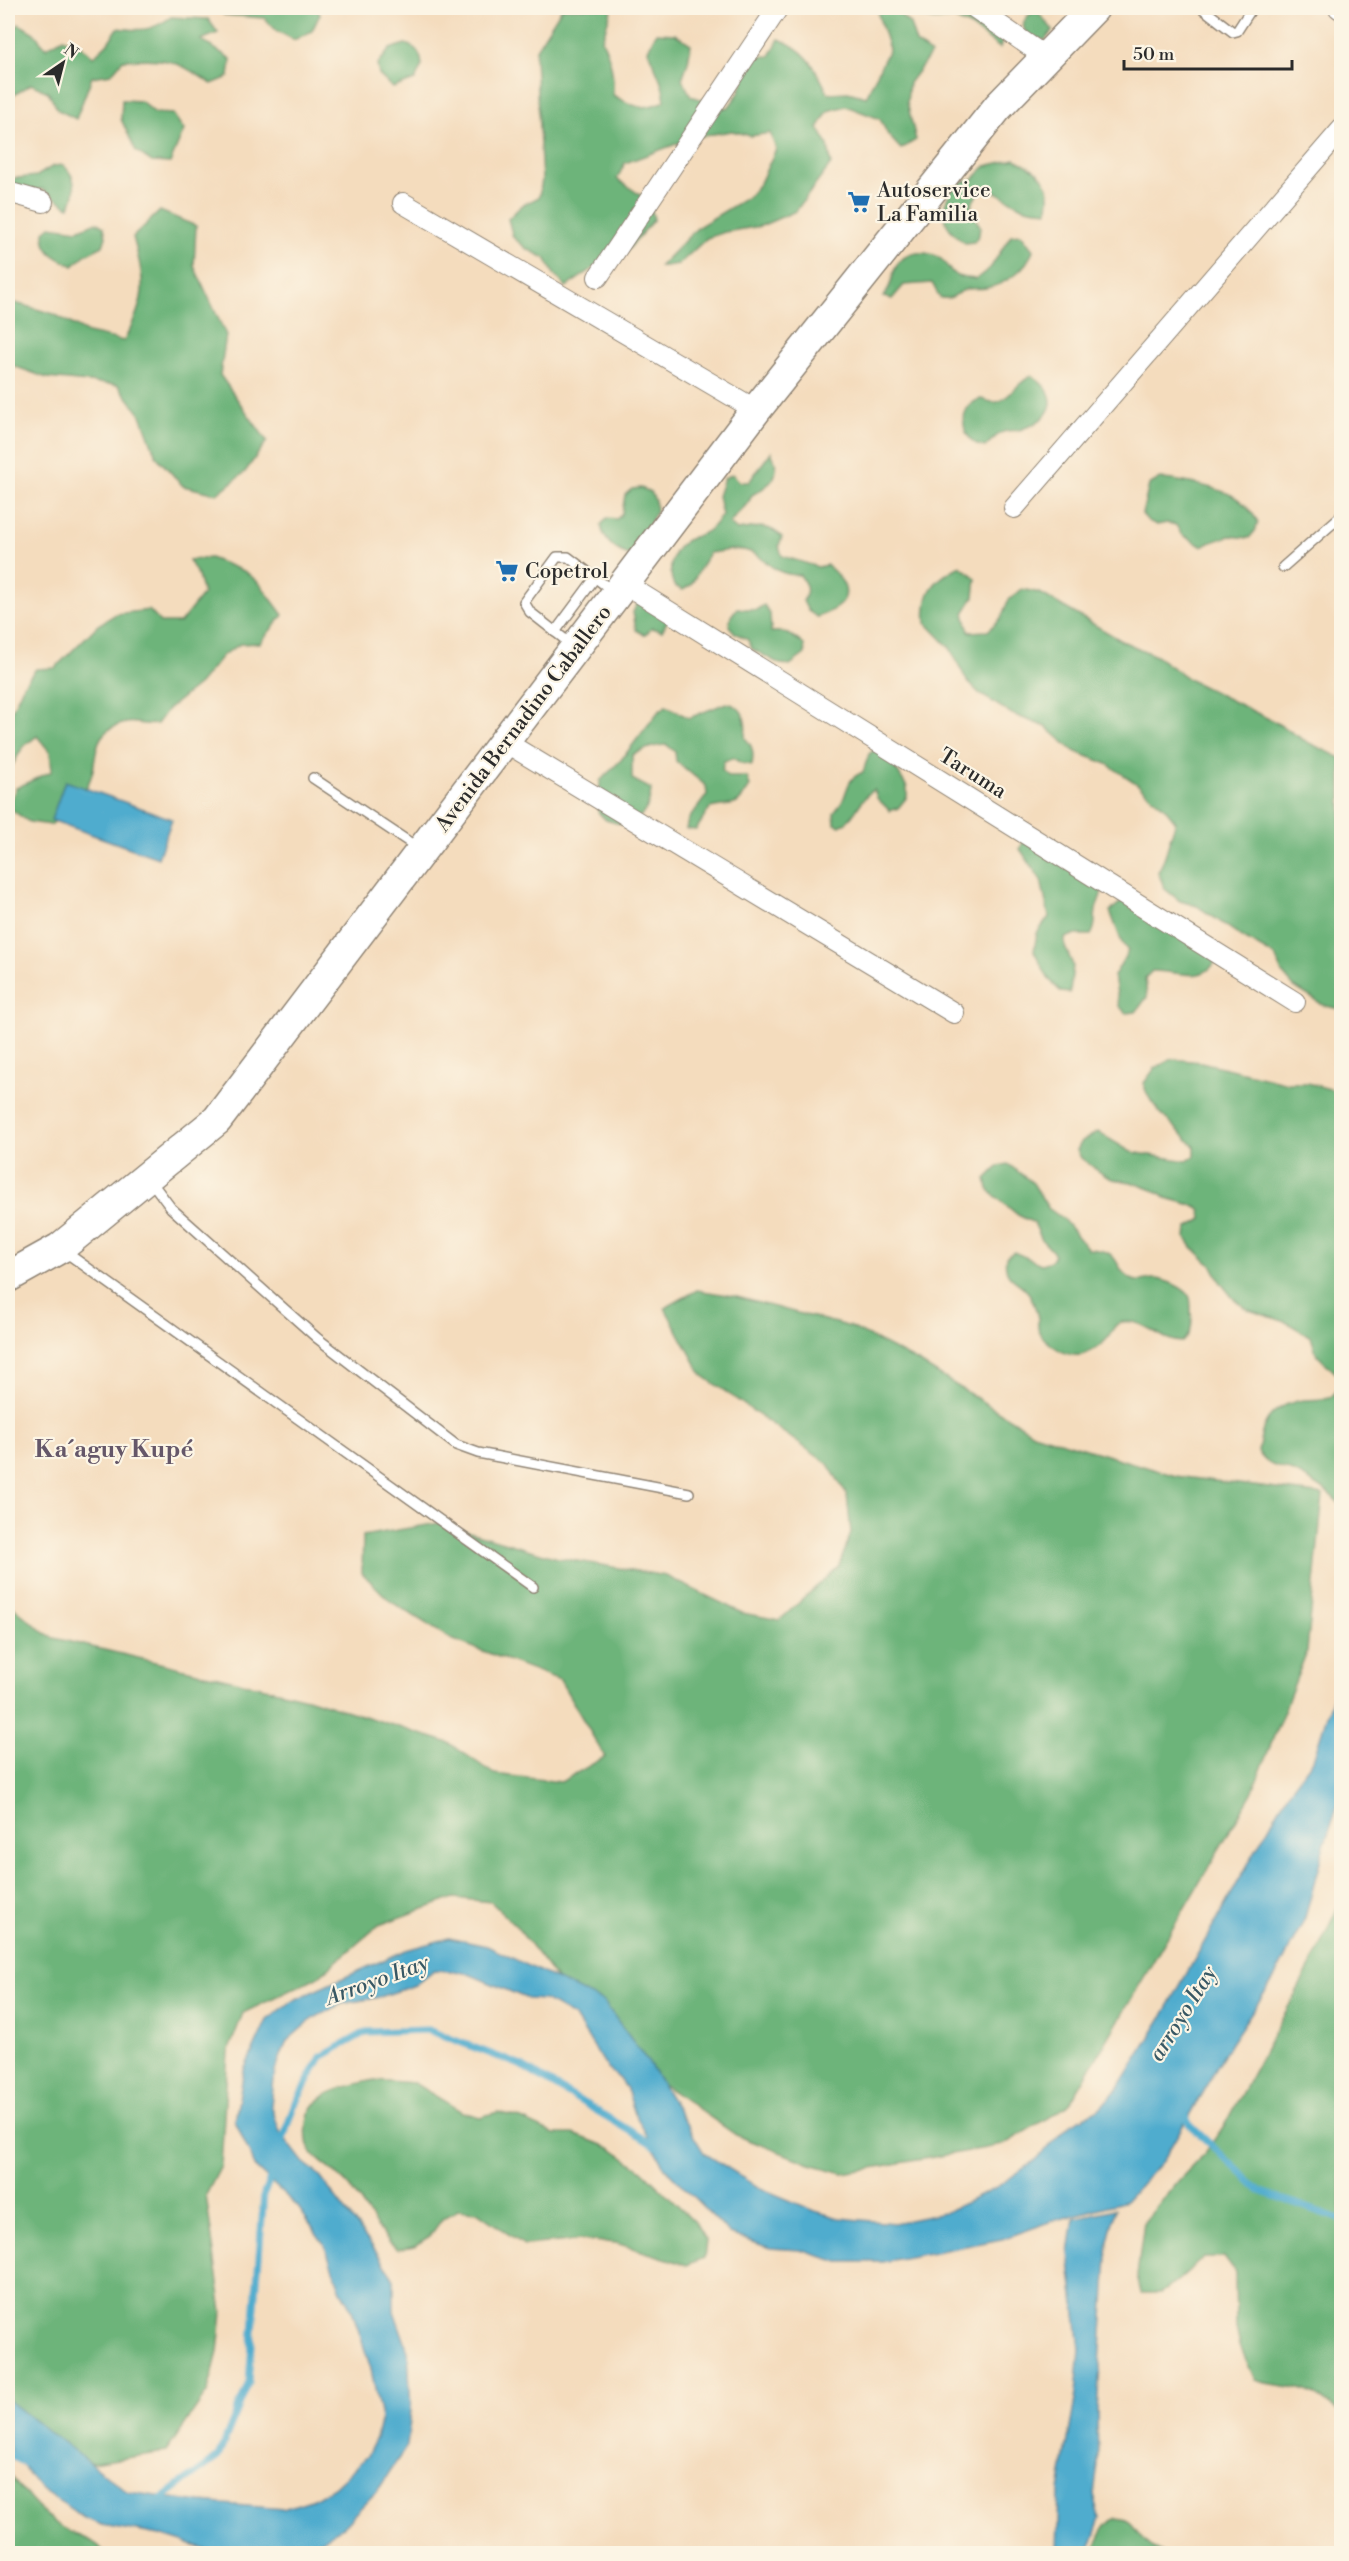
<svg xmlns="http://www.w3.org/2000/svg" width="1349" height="2561" font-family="'Libre Bodoni',serif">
<rect width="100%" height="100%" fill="#fcf5e5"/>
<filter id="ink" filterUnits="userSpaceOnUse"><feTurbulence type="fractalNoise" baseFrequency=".0167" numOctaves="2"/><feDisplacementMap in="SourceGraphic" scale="12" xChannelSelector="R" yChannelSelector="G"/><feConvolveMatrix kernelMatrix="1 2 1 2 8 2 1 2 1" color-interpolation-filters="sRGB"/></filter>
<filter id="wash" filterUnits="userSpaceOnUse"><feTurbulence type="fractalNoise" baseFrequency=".008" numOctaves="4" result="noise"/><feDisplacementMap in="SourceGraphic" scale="24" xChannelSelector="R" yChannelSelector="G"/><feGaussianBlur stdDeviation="1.35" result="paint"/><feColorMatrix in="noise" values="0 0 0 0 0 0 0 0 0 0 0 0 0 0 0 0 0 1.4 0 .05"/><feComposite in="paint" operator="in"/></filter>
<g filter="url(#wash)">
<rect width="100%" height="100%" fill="#f4dcbd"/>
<g fill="#6db47a" stroke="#4c7052" stroke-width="1.5">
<path d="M218,8H316L320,14L312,31L294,40L277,31L264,18L224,15Z"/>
<path d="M562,8H612L602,40C611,59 614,74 613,95C635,108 642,111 665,101C663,79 655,70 648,50L656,33L675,34L691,44L688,62L682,79L691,96L728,108L739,93L751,57L770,56L779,39C808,51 814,66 828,93L848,92L866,97L889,49L878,14L881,8H963L988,19L1005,31L1000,48L971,27L954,19L934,20L897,12L910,24L916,43L931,54L909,83L907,102L916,140L901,149L888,135L880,119L846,106L828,111L818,128L828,145L831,164L796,211L761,226L725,232L707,238L679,264L659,267L698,227L748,197L760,183L776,149L770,133L751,136L732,131L695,137L625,163L617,179L649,201L654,219L616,264L597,266L566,287L554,274L545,258L527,249L513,237L508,219L521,206L539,197L542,180L535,58L536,49Z"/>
<path d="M1037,11L1053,30L1045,40C1020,39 1016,18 1037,11Z"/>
<path d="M171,17L208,19L218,33L201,40L231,59L229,77L212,84C173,59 170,58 123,60L111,74L92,77L76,119L58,110L48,92L31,84L14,95L8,104V34L19,24L34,33L46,48L63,38L80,45L93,57L107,44L118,28C141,31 152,31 171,17Z"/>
<path d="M405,44C416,46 421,55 422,65L415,80L393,88L379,75L377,65L390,49Z"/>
<path d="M122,100L141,101L155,113L173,114L184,130L170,163L152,162L136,151L121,119Z"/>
<path d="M1015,159C1040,171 1055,182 1047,211C1039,210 1030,210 1023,207C1001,199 982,171 970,210L980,226L979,235L974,242L965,243C939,224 939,210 954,185L973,179L986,166Z"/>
<path d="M63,165C76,176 78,192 69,207L42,189C26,192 16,195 8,179L37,176L53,166Z"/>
<path d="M160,211L196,226L194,266L226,335L220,375L267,441L245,472L217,494L183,486L156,456L141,415L118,385L47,378L8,364V301L54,314L88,333L124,341C147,296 146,285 133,237Z"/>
<path d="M96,222L104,227L106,237L103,246L85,255L73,266C56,257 43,253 44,232L51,226L78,230Z"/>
<path d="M1021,234L1033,250C1027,269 1005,285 986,288C980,289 973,288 967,289C954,293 955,300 940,298L932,283L904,285L892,299L883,297C894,287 890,270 901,260C911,250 930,251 941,259C946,264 951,273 957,276C963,278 970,278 976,279L991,267L1011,235Z"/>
<path d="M1032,376C1063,397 1053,418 1022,429C1016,432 1010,429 1003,432C996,435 990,442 985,447C960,443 955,406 981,399C986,400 991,403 996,402C1008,401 1019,380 1032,376Z"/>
<path d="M771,452C783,476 772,484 752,495C748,508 735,512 730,524L737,530C755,527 768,523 782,537L779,546L782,556L818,567L827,565C856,590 850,605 817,617L808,611L803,601C809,591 807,585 800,575C770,576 765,554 744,550C734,548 720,552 709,553L691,585L683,590L674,586C667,568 671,547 691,538C697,535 704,534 709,530C714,526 718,520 722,515L718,496L724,478L733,474L739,482H749Z"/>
<path d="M1159,479C1172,479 1184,482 1196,484C1226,491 1242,495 1258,522L1255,531L1249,538L1229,536L1201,546L1181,534L1176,525L1167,523L1157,525L1148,521L1142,514L1149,485Z"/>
<path d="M641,488L651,492L655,501L656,512L632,556C615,551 604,542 601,525L607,518L617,519L622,513L625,495L632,489Z"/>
<path d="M210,558L246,572L260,584L283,615L260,643L240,644L222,656L199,684L168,709L157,724C145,726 135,721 126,723C86,731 101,761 88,784C79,800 63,813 51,825L29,822L8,807L16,788L52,771L50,752L37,736L23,747L8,773V742L12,740L8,719L24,684L36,669L55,668L98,625L116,614L149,610L161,623H180L203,594L198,576L189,560Z"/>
<path d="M960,566L976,578L974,597L964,613L969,632L988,631L1001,618L1008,601L1022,589L1040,593L1122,641L1156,656L1190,680L1275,722L1307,742L1341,758V1009L1325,1006L1294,987L1282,973L1275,956L1244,938L1197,906L1180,901L1165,889L1158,872C1168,855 1168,840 1176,822L1164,807L1137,784L1107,764L1074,751L1046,727L1012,714L980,694L967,681L950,648L926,623C923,592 933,580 960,566Z"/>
<path d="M646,601L671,614L662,631L652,628L645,635L636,630L633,612L637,604Z"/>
<path d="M764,605L770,614L771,632C786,630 793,636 804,645L805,654L790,665L780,664L752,649L748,640L735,633L729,626L731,616L737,608L756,610Z"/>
<path d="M726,703C745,706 747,721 745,738C753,746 754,753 752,765L741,763L733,758L724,761L722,770L728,777H747L750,786C734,812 736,802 710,808L696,830L686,829L688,820L707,795L706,786L676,761L675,752L667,745C656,745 642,750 632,755V779L651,789C650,808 643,819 624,825L606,820L598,812L600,781L621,760L658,712L666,706L689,718Z"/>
<path d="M876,749L889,758L907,787V797L898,808L890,811L877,798L874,789C859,798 856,819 840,826L835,824L834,813C836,809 841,805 843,800C849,786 847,779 863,772L869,754Z"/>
<path d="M1024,840L1102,890C1101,898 1097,903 1096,910C1094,920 1097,926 1091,935H1073L1065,938V947L1073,965L1070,993L1061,992L1048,978L1034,951L1037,933L1049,917L1041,880L1020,849Z"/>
<path d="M1125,899L1217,958C1206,986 1175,970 1152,971L1145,978L1147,997L1136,1012L1126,1013L1119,1006L1114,976L1128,951L1122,943L1110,911Z"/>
<path d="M1172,1059L1201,1062L1288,1083H1308L1341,1092V1378L1317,1355L1311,1337L1286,1322L1249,1310L1233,1298L1221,1283L1212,1266L1192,1247L1186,1238L1187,1228L1202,1219L1201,1210L1192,1205L1166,1198L1158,1192L1131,1182L1112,1179L1104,1175L1081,1158L1077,1150L1082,1141L1098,1132L1131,1152L1187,1161L1195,1156V1147C1180,1130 1146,1106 1144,1083L1155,1068Z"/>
<path d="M1008,1164L1033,1183L1048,1208L1063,1219L1088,1249C1124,1250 1111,1267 1131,1279C1140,1284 1145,1279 1154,1279C1164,1279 1187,1288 1190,1298C1191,1302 1191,1308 1191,1312C1193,1326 1192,1332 1182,1342C1160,1342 1145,1318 1122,1322C1112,1324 1112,1335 1105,1341C1088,1357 1074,1360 1056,1348C1050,1344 1043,1339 1039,1332C1037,1328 1038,1324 1038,1319C1037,1311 1034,1304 1031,1297C1022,1279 1002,1283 1006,1257L1014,1252L1041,1264L1051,1261L1055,1254L1042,1240L1034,1223L1018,1215L995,1196L988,1189L986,1179L999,1166Z"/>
<path d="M697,1290L733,1296L851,1327L920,1363L1033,1433L1176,1476L1323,1495L1307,1651L1252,1793L1069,2105L1003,2145L843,2173L810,2164L736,2135L609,2047L516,1926L491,1902L454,1898L379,1925L319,1976L243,2013L228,2052L221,2166L206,2195L222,2312L218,2352L208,2391L166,2452L91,2463L56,2446L8,2414V1603L50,1637L307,1698L449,1743L494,1774L561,1782L605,1757L560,1680L451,1639L390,1601L362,1573L363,1536L439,1523L554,1557L666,1576L742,1613L780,1620L839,1566L851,1533L847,1495L828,1464L702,1375L665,1308Z"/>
<path d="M1341,1381V1505C1329,1492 1314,1482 1298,1474C1281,1465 1271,1471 1258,1452C1260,1443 1261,1432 1265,1424C1272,1409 1289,1402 1304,1400C1324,1398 1332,1405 1341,1381Z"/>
<path d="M1341,1900V2414C1331,2406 1318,2395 1306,2391C1289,2385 1272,2386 1255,2380L1240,2346L1236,2328L1235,2272L1224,2257H1204L1175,2283L1160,2293H1141L1137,2276L1144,2222L1179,2180L1205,2153L1225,2124L1312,1963Z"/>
<path d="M374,2080L414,2083L462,2112L480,2117L498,2112L519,2118L554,2134H574L610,2148L642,2170L696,2223L706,2240L704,2258L687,2265L616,2243L581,2240L524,2245L477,2212L458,2210L442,2219L430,2236L414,2246L397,2249C376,2231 365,2205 347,2184C337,2171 319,2164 310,2150C306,2144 306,2131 307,2123C311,2091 348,2086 374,2080Z"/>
<path d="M8,2474C25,2493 42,2516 65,2529C77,2537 98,2540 104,2553H8Z"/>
<path d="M1116,2518C1132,2519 1133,2526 1142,2538C1147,2544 1155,2549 1162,2553H1093C1099,2539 1102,2526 1116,2518Z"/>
</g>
<g fill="#50acce" stroke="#3e6c7c" stroke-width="1.5">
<path d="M65,781L172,819L158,858L51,820Z"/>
<path d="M1341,1657V1795L1324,1846L1305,1918L1275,1977L1231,2043L1163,2160L1126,2201L1053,2221L1002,2239L882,2262H839L800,2250L770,2248L730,2234L665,2168L635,2114L627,2089L620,2079L608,2069L575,2017L545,2000L528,1999L464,1972L434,1970L415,1985L380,1997L341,2004L312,2019L287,2041L275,2071L271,2105L280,2132L303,2162L318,2174L381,2258L394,2280V2311L408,2351L411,2410L407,2446L376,2492L341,2528L301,2553L220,2554L160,2535L102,2525L84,2518L39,2487L8,2447V2400L128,2492L201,2502L283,2509L314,2499L334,2487L367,2456L376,2438L381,2418L371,2369L352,2310L341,2291L324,2244L298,2207L256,2168L235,2121L244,2070L267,2020L294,2000L406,1950L449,1938L487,1946L604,2002L651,2066L704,2153L758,2187L815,2211L839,2218L894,2223L944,2213L994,2189L1037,2159L1071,2124L1099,2109L1119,2087L1160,2021L1288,1793L1313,1760L1332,1700Z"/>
<path d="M1116,2209L1108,2241L1097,2411L1098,2465L1094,2494L1100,2519L1088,2553H1057L1059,2491L1076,2394L1080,2349L1069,2253L1074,2218Z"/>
</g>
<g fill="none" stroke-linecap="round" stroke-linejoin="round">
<g stroke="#50acce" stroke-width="7">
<path d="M1182,2111L1190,2125L1260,2191L1342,2220"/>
<path d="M281,2146L293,2108L321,2057L366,2032L428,2030L520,2065L659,2148"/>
<path d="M8,2453L26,2464"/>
<path d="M158,2501L218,2457L249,2382L264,2194L272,2173"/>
</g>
</g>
</g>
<g filter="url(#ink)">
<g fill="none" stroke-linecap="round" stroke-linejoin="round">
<g stroke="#908474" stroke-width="12">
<g id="service">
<path d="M1202,8L1233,32L1237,31L1250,11L1249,8"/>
<path d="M1283,567L1342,515"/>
<path d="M555,632L595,578"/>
<path d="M572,645L530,612L524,602L557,557H568L614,592"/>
<path d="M313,778L418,848"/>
<path d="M150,1180L171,1208L317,1338L456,1445L478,1453L689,1493"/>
<path d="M64,1251L533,1587"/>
</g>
</g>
<g stroke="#908474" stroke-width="22">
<g id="minor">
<path d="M975,8L1047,58"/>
<path d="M1339,8L1342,10"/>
<path d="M8,192L43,202"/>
<path d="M403,203L756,410"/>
<path d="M598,277L778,8"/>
<path d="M1014,508L1342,129"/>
<path d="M625,584L1295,1002"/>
<path d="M505,742L954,1013"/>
</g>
</g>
<g stroke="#908474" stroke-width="33">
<path id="primary" d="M8,1277L60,1248L217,1120L756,410L998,107L1094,8"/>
</g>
<use href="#service" stroke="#fff" stroke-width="9"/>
<use href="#minor" stroke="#fff" stroke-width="20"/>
<use href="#primary" stroke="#fff" stroke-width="30"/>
</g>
</g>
<defs>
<g id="supermarket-bare" transform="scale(1.8)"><path d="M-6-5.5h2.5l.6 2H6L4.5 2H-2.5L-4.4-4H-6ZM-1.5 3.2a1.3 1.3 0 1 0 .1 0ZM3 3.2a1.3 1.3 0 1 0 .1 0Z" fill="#1f6fb2" stroke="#fcf5e5" stroke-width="2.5" paint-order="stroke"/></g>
</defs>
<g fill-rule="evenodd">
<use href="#supermarket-bare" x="859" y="202"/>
<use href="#supermarket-bare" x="507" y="571"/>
</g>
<g text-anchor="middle" stroke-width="4.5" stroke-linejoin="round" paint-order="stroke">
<g font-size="21" fill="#2b2b2b" stroke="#fcf5e5" text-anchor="start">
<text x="877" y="197">Autoservice<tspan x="877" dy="24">La Familia</tspan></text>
<text x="525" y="578">Copetrol</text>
</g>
<g font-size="21" fill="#2b2b2b" stroke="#fcf5e5">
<text transform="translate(523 718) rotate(-53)" y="7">Avenida Bernadino Caballero</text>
<text transform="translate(973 773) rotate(32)" y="7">Taruma</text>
</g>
<g font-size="22" font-style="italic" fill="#385864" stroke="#fcf5e5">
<text transform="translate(377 1979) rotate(-20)" y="8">Arroyo Itay</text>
<text transform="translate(1182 2013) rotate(-58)" y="8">arroyo Itay</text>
</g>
<g font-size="24" font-weight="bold" fill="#655769" stroke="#fcf5e5">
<text x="114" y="1457">Ka´aguy Kupé</text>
</g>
</g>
<rect width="1349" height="2561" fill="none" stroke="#fcf5e5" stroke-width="30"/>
<g transform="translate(63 63) rotate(35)" stroke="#fcf5e5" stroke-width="4.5" paint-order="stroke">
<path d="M0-4.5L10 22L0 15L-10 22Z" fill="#2b2b2b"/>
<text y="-9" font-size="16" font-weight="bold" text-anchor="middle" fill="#2b2b2b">N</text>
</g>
<path d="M1124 60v9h168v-9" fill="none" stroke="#2b2b2b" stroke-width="3"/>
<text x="1133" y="60" font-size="18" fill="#2b2b2b" stroke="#fcf5e5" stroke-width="4.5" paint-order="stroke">50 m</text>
</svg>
